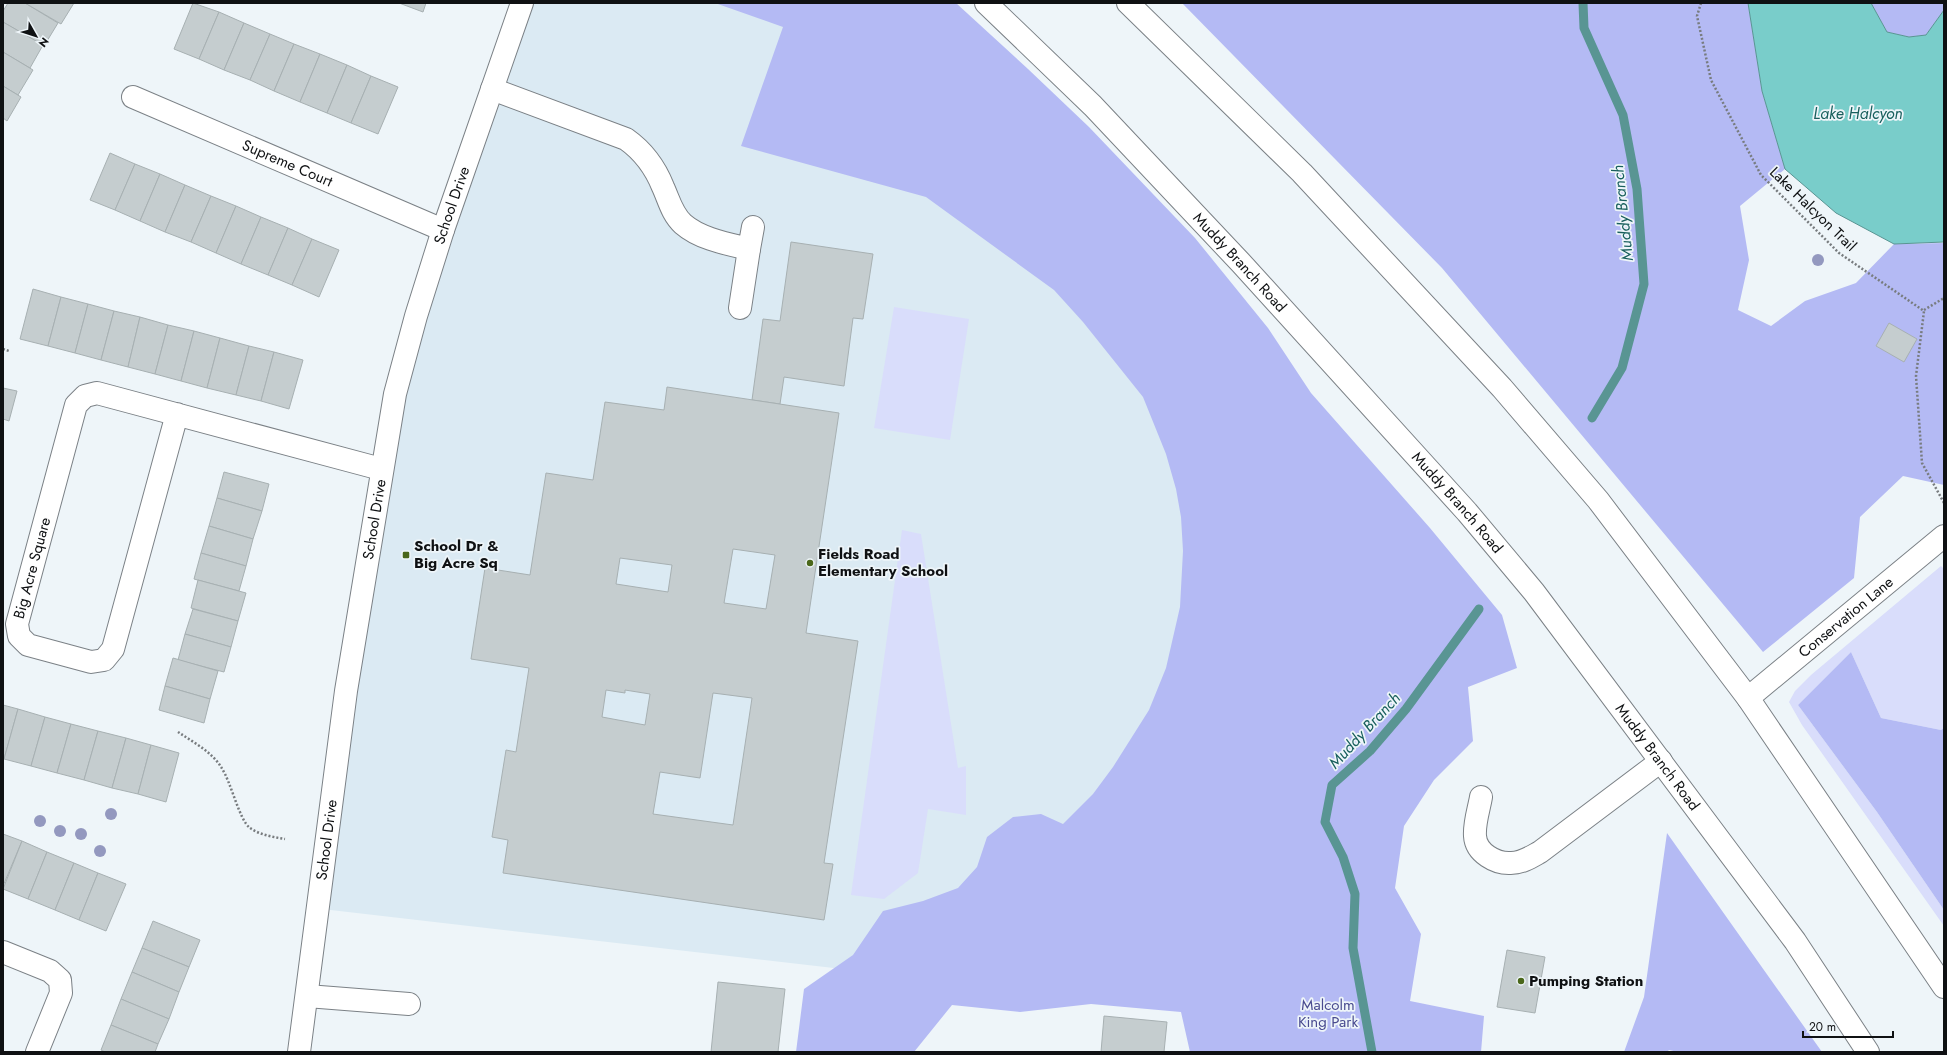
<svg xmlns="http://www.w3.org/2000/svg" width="1947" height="1055" font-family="Jost,sans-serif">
<rect width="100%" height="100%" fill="#eef5f9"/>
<path fill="#dbeaf3" d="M527,3H910L1277,364L1188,1009L322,909L403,386Z"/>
<g fill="#d9ddfb">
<path d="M894,307L969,319L950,440L874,428Z"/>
<path d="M902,530L921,534L958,768L966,766V815L928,809L918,873L884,899L851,895Z"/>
<path d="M1941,566L1944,569V728L1941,730L1881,718L1851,652L1798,705L1877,812L1944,910V926L1802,725L1789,702L1795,691L1811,675Z"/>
</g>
<g fill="#b4baf4">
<path d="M715,3H956L1028,69L1089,127L1195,238L1268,328L1311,393L1430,528L1502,615L1517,668L1468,687L1473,741L1434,780L1404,826L1395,888L1421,934L1410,1001L1484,1016L1481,1052H1190L1181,1012L1091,1004L1020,1012L952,1005L914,1052H796L804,989L853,955L883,911L923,901L958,888L977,867L987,837L1013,817L1041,814L1063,824L1093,794L1113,767L1149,710L1166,668L1180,607L1183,551L1181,517L1176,489L1166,454L1143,397L1083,322L1054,290L926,197L741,146L783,27Z"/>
<path d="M1182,3H1748L1762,91L1785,169L1740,206L1749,260L1738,310L1771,326L1805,301L1856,283L1894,244L1944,243V485L1903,476L1860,517L1854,578L1763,652L1442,268Z"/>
<path d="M1871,3H1944V10L1926,35L1909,37L1887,32Z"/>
<path d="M1851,652L1881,718L1941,730L1944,728V910L1877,812L1798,705Z"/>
<path d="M1667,833L1822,1052H1678L1669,1050L1667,1052H1624L1644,997Z"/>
</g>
<path fill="#79cdca" stroke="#599593" d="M1748,3H1871L1887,32L1909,37L1926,35L1944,10V242L1894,244L1836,213L1785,169L1762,91Z"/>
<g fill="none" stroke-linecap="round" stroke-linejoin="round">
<g stroke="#599593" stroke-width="9">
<path d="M1583,3L1584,28L1623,115L1637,189L1644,284L1622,368L1592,418"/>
<path d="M1372,1052L1353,948L1355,894L1343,857L1325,822L1332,785L1370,751L1406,709L1479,609"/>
</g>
</g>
<g fill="#c5cdcf" stroke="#a7b0b2" fill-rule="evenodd">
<path d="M8,3H25L58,23L44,46L3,22V11Z"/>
<path d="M25,3H74L61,24Z"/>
<path d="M193,3L219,12L199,59L174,49Z"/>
<path d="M399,3H426L423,12Z"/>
<path d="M219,12L244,23L224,70L199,59Z"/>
<path d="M3,22L43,45L30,68L3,52Z"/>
<path d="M244,23L270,34L250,80L224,70Z"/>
<path d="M270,34L294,44L274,91L250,80Z"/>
<path d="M294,44L320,54L300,102L274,91Z"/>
<path d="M3,52L33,70L18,95L3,86Z"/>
<path d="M320,54L347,65L327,113L300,102Z"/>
<path d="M347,65L371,76L351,123L327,113Z"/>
<path d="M371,76L398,87L378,134L351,123Z"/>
<path d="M3,86L21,97L7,121L3,118Z"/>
<path d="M110,153L135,164L115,210L90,200Z"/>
<path d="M135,164L160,174L140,221L115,210Z"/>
<path d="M160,174L185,185L165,232L140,221Z"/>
<path d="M185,185L211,196L191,242L165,232Z"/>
<path d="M211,196L236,206L216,253L191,242Z"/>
<path d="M236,206L261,217L241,264L216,253Z"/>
<path d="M261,217L288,228L268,275L241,264Z"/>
<path d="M288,228L312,239L292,285L268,275Z"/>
<path d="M312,239L339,250L319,297L292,285Z"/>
<path d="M791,242L873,254L863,319L853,318L844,386L784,377L780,404L752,400L763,319L780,321Z"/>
<path d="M33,289L61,297L48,346L20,339Z"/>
<path d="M61,297L88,304L75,353L48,346Z"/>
<path d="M88,304L114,311L101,360L75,353Z"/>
<path d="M114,311L140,317L128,367L101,360Z"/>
<path d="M140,317L168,325L155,374L128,367Z"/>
<path d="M1889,323L1917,339L1904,362L1876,346Z"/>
<path d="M168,325L194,331L181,381L155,374Z"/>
<path d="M194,331L220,338L207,388L181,381Z"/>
<path d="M220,338L249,346L236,395L207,388Z"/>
<path d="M249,346L274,352L261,401L236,395Z"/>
<path d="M274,352L303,360L289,409L261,401Z"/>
<path d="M667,387L839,413L806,633L858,641L824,863L833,864L824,920L503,873L508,840L492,837L506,750L516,752L529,668L471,659L485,568L530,575L546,473L593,480L605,402L664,410ZM733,549L775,555L766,609L724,603ZM620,558L672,565L668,592L616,584ZM606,690L625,693V690L650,694L645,725L602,717ZM713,693L752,698L733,825L653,814L660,772L700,778Z"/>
<path d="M3,388L17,391L9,421L3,419Z"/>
<path d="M224,472L269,484L262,511L217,498Z"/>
<path d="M217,498L262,511L253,539L209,526Z"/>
<path d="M209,526L253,539L246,566L201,553Z"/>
<path d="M201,553L246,566L239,591L194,579Z"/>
<path d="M198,580L246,593L238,621L191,608Z"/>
<path d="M193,609L238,621L231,647L185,634Z"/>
<path d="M185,634L231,647L224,672L178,660Z"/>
<path d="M173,658L218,671L210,699L165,686Z"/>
<path d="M165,686L210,699L204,723L159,710Z"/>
<path d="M3,705L18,709L4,759L3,758Z"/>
<path d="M18,709L45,717L31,766L4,759Z"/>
<path d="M45,717L71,724L57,773L31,766Z"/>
<path d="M71,724L98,731L84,780L57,773Z"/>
<path d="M98,731L126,738L112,788L84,780Z"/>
<path d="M126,738L151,745L138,794L112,788Z"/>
<path d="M151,745L179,753L166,802L138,794Z"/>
<path d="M3,834L22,841L3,886Z"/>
<path d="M22,841L47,852L28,899L3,889Z"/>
<path d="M47,852L74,863L55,910L28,899Z"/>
<path d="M74,863L98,873L79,920L55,910Z"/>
<path d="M98,873L126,884L106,931L79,920Z"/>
<path d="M153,921L200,940L189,967L142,948Z"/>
<path d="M142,948L189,967L179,992L132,972Z"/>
<path d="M1507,950L1545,957L1535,1013L1497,1007Z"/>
<path d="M132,972L179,992L169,1019L121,999Z"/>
<path d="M718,982L785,989L778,1052H711Z"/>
<path d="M121,999L169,1019L158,1044L111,1025Z"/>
<path d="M1104,1016L1167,1022L1164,1052H1101Z"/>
<path d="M111,1025L158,1044L155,1052H105L101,1050Z"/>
</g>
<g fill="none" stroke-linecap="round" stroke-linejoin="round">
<g stroke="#7b8186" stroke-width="24">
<g id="minor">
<path d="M492,89L626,139C643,151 655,167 663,187C669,200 672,214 683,224C700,239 728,244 749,249L753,227"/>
<path id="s1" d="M133,97L443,230"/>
<path d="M740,308L749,249"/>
<path id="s2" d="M177,414L113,649L104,660L91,662L28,645L19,636L17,624L76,405L85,396L97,393L381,469"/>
<path id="s3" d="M1748,698L1944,536"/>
<path d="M1481,797C1479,809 1474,823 1475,836C1476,853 1496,864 1511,863C1522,863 1531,857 1540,852L1661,761"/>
<path d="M3,952L50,971L60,980L61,993L37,1052"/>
<path d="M307,996L409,1004"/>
<path id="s4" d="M299,1052L346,691L395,394L416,316L443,230L522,3"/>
</g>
</g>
<g stroke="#7b8186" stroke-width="24">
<g id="major">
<path id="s5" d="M986,3L1093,106L1241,263L1467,512L1534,592L1795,941L1868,1052"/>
<path d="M1128,3L1302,173L1502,388L1598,500L1748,698L1944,987"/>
</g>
</g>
<g stroke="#787c7f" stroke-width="2.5" stroke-dasharray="2 2" stroke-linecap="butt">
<path d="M1701,3L1697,16L1711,80L1761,175L1839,253L1924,311L1916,376L1922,463L1944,503"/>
<path d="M1924,310L1944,298"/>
<path d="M3,349L9,351"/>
<path d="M178,732C193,742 212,752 221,767C231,781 239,820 250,828C260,835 273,837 285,839"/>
</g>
<use href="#minor" stroke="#fff" stroke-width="22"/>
<use href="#major" stroke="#fff" stroke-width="22"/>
</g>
<g fill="#9398bf">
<circle cx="1818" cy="260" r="6"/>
<circle cx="111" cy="814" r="6"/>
<circle cx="40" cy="821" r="6"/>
<circle cx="60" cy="831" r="6"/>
<circle cx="81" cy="834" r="6"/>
<circle cx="100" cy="851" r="6"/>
</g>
<g fill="#4a671a" stroke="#eef5f9" stroke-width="1.5">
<rect x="402" y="551" width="8" height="8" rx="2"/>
<circle cx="810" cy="563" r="4"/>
<circle cx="1521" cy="981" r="4"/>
</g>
<g text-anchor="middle" stroke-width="3.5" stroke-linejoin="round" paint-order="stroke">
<g font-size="15" fill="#0f1113" stroke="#eef5f9">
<text dy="5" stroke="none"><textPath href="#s1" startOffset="168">Supreme Court</textPath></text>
<text dy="5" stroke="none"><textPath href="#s4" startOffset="862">School Drive</textPath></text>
<text transform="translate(1813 209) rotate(44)" y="5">Lake Halcyon Trail</text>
<text dy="5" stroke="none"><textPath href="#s5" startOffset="363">Muddy Branch Road</textPath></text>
<text dy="5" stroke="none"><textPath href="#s5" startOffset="687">Muddy Branch Road</textPath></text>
<text dy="5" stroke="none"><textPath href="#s4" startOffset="538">School Drive</textPath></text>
<text dy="5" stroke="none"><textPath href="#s2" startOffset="419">Big Acre Square</textPath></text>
<text dy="5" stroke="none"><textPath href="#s3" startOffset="127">Conservation Lane</textPath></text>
<text dy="5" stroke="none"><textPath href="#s5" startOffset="1011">Muddy Branch Road</textPath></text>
<text dy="5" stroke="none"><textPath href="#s4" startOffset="214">School Drive</textPath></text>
</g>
<g font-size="15" font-weight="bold" fill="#0f1113" stroke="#eef5f9" text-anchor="start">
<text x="414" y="551">School Dr &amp;<tspan x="414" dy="17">Big Acre Sq</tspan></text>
<text x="818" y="559">Fields Road<tspan x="818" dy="17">Elementary School</tspan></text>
<text x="1529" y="986">Pumping Station</text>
</g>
<g font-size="15" fill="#494b90" stroke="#eef5f9">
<text x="1328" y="1010">Malcolm<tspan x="1328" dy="17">King Park</tspan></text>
</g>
<g font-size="16" font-style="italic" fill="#185f5d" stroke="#eef5f9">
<text x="1858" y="119">Lake Halcyon</text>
<text transform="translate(1622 213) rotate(-96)" y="6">Muddy Branch</text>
<text transform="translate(1364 730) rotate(-47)" y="6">Muddy Branch</text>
</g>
</g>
<rect width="1947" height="1055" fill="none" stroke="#0f1113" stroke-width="8"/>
<g transform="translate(36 36) rotate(129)" stroke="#eef5f9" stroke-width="3" paint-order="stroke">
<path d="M0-3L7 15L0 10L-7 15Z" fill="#0f1113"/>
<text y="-6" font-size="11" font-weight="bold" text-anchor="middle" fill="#0f1113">N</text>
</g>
<path d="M1803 1031v6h90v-6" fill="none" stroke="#0f1113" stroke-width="2"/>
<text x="1809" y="1031" font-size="12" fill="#0f1113" stroke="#eef5f9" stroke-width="3" paint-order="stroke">20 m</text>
</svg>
